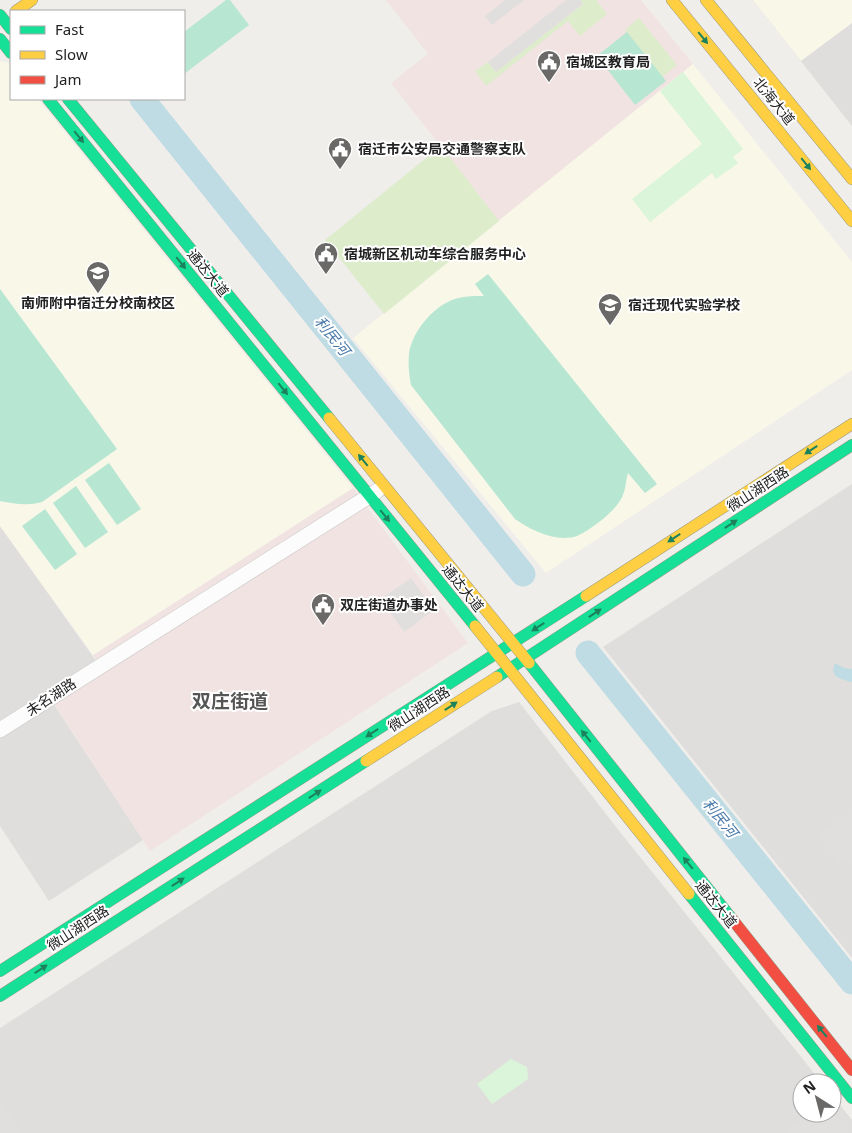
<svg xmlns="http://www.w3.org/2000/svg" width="852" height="1133" font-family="'Noto Sans','Noto Sans SC',sans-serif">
<rect width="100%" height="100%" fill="#f0eeeb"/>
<g fill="#dfdedc">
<path d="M753,0H852V126L811,74Z"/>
<path d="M852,484V958L603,647Z"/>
<path d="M0,526L99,665L49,697L143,840L49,901L0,826Z"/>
<path d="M519,702L620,832L822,1083H802V1113H832V1095L852,1120V1133H0V1028L492,711Z"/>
</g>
<g fill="#f1e3e1">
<path d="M386,0H641L693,64L499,221L391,83L428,54Z"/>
<path d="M353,488L468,643L150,851L49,696L99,664L93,655Z"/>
</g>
<g fill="#f8f7e8">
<path d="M753,0H852V23L801,61Z"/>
<path d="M0,61L9,63L11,66V99H38L353,488L93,655L0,526Z"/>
<path d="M693,64L852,262V370L546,573L353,338Z"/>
</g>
<g fill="#ddeccb">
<path d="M580,0H596L607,14L580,36L568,21L486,86L475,71L488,62L496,72L583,4Z"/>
<path d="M639,18L677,65L662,77L625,30Z"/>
<path d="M441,146L499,221L384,314L325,240Z"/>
</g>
<g fill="#daf5da">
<path d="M683,72L743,149L733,157L738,163L716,179L712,173L650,222L632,199L702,144L660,91Z"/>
<path d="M511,1059L527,1067L528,1079L492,1104L477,1084Z"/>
</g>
<g fill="#b7e6d2">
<path d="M226,0H230L249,25L184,74V32Z"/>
<path d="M627,32L666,81L635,105L597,56Z"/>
<path d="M488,274L657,484L645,493L628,473C626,479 626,486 624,492C621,503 611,512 603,519C595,525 586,532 577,536C556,543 531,530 515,519L411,385C409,374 408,365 409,354C412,332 432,308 452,300C462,296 473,296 484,296L475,284Z"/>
<path d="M0,289L117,449L42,502C28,506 15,504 0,501Z"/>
<path d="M109,463L141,509L117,525L85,480Z"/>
<path d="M76,486L108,532L85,548L53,503Z"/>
<path d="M45,509L77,554L55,570L22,526Z"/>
</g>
<g fill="#e0dfde">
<path d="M505,0H524L492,25L485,16Z"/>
<path d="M566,0H580L583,4L496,72L488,62Z"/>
<path d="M411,578L434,610L404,632L381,599Z"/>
<path d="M852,813V857L838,865L818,833Z"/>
<path d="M0,1100L21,1133H0Z"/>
<path d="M832,1111L849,1133H783L809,1113H832Z"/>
</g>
<path fill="#bfdbe3" d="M835,663L844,668L852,669V682C840,679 829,677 835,663Z"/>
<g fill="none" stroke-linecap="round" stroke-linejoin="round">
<g stroke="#bfdbe3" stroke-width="25">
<path d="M142,99L523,574"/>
<path d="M588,653L852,982"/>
</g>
<g stroke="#c9c8c7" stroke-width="16">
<path id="street" d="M0,730L377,491"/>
</g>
<g stroke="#999a82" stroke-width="12">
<g id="fast">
<path d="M0,15L11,29"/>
<path d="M0,39L11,53"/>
<path d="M48,99L475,626"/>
<path d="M68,99L329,418"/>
<path d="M529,663L732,919"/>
<path d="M497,677L852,445"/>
<path d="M689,894L852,1098"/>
<path d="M0,971L586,596"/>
<path d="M0,996L366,761"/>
</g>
</g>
<g stroke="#999a82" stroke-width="12">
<g id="slow">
<path d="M672,0L852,221"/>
<path d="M706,0L852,179"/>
<path d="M16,11L32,0"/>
<path d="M329,418L529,663"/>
<path d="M586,596L852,424"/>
<path d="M475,626L689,894"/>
<path d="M366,761L497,677"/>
</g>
</g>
<g stroke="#999a82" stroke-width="12">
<path id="jam" d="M732,919L852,1070"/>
</g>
<use href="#street" stroke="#fdfcfc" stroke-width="15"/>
<use href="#fast" stroke="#16e098" stroke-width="11"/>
<use href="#slow" stroke="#ffcf43" stroke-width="11"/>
<use href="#jam" stroke="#f24e42" stroke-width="11"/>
</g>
<defs><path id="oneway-solid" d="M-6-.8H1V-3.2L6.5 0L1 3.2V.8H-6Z" transform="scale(1.25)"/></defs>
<g fill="#1c815d">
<use href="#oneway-solid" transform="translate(703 38) rotate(51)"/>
<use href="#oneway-solid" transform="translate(79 137) rotate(51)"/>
<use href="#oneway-solid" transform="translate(806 164) rotate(51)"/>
<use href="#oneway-solid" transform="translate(181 263) rotate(51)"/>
<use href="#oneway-solid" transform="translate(283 389) rotate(51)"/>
<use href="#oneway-solid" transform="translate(811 450) rotate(147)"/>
<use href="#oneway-solid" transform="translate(363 460) rotate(-129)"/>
<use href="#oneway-solid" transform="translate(385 516) rotate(51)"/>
<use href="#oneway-solid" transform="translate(731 524) rotate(-33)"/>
<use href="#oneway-solid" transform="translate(674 538) rotate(147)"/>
<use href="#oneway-solid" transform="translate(595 613) rotate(-33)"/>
<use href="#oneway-solid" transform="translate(538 627) rotate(147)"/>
<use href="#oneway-solid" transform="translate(451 706) rotate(-33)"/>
<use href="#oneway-solid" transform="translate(372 733) rotate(147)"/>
<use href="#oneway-solid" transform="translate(586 736) rotate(-129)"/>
<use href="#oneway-solid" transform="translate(315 794) rotate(-33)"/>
<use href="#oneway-solid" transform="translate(688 863) rotate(-129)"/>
<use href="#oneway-solid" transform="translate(178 882) rotate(-33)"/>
<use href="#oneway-solid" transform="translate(41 969) rotate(-33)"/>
<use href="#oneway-solid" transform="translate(822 1031) rotate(-129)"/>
</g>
<defs>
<g id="civic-pin" transform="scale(1.25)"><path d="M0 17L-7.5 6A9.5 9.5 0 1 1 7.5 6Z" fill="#6a6968" stroke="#fff"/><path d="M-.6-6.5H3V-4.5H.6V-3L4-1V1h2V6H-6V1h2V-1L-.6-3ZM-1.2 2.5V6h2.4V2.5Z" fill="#fff"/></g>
<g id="school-pin" transform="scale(1.25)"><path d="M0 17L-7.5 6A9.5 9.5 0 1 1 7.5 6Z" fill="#6a6968" stroke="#fff"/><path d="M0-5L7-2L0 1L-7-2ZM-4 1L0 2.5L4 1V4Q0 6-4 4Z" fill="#fff"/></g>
</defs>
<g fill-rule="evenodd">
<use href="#civic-pin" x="549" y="62"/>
<use href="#civic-pin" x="340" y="149"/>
<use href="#civic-pin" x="326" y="254"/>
<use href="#school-pin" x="98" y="273"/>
<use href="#school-pin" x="610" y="305"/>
<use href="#civic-pin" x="323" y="605"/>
</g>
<g text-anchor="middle" stroke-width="4" stroke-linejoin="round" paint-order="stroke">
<g font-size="14" font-weight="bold" fill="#222" stroke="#fff" text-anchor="start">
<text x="566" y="67">宿城区教育局</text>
<text x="358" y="154">宿迁市公安局交通警察支队</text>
<text x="344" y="259">宿城新区机动车综合服务中心</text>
<text x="98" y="308" text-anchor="middle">南师附中宿迁分校南校区</text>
<text x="628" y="310">宿迁现代实验学校</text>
<text x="340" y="610">双庄街道办事处</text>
</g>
<g font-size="14" fill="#222" stroke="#fff">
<text transform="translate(774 101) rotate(51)" y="5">北海大道</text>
<text transform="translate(208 273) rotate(51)" y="5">通达大道</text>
<text transform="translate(758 489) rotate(-33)" y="5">微山湖西路</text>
<text transform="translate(463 588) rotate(51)" y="5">通达大道</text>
<text transform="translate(51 697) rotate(-33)" y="5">未名湖路</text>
<text transform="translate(419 709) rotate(-33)" y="5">微山湖西路</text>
<text transform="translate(716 904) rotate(51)" y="5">通达大道</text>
<text transform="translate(78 928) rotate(-33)" y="5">微山湖西路</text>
</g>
<g font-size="15" font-style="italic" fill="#4a7aab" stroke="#fff">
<text transform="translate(332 336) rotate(51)" y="5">利民河</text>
<text transform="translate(720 818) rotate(51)" y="5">利民河</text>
</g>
<g font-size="19" font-weight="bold" fill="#555" stroke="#fff">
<text x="230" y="708">双庄街道</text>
</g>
</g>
<rect x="10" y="10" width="175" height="90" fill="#ffffff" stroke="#a7a7a7"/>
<rect x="20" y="26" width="25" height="8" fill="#16e098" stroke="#a7a7a7"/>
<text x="55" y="35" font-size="15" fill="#222222">Fast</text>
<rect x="20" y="51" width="25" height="8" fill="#ffcf43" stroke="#a7a7a7"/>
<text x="55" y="60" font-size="15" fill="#222222">Slow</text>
<rect x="20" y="76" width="25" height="8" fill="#f24e42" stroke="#a7a7a7"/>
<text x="55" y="85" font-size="15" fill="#222222">Jam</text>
<g transform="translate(817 1098) rotate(324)"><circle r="24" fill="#ffffff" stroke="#a7a7a7"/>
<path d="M0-4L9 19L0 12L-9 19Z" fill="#6a6968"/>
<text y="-8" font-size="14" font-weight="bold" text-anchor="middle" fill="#222222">N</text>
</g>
</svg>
